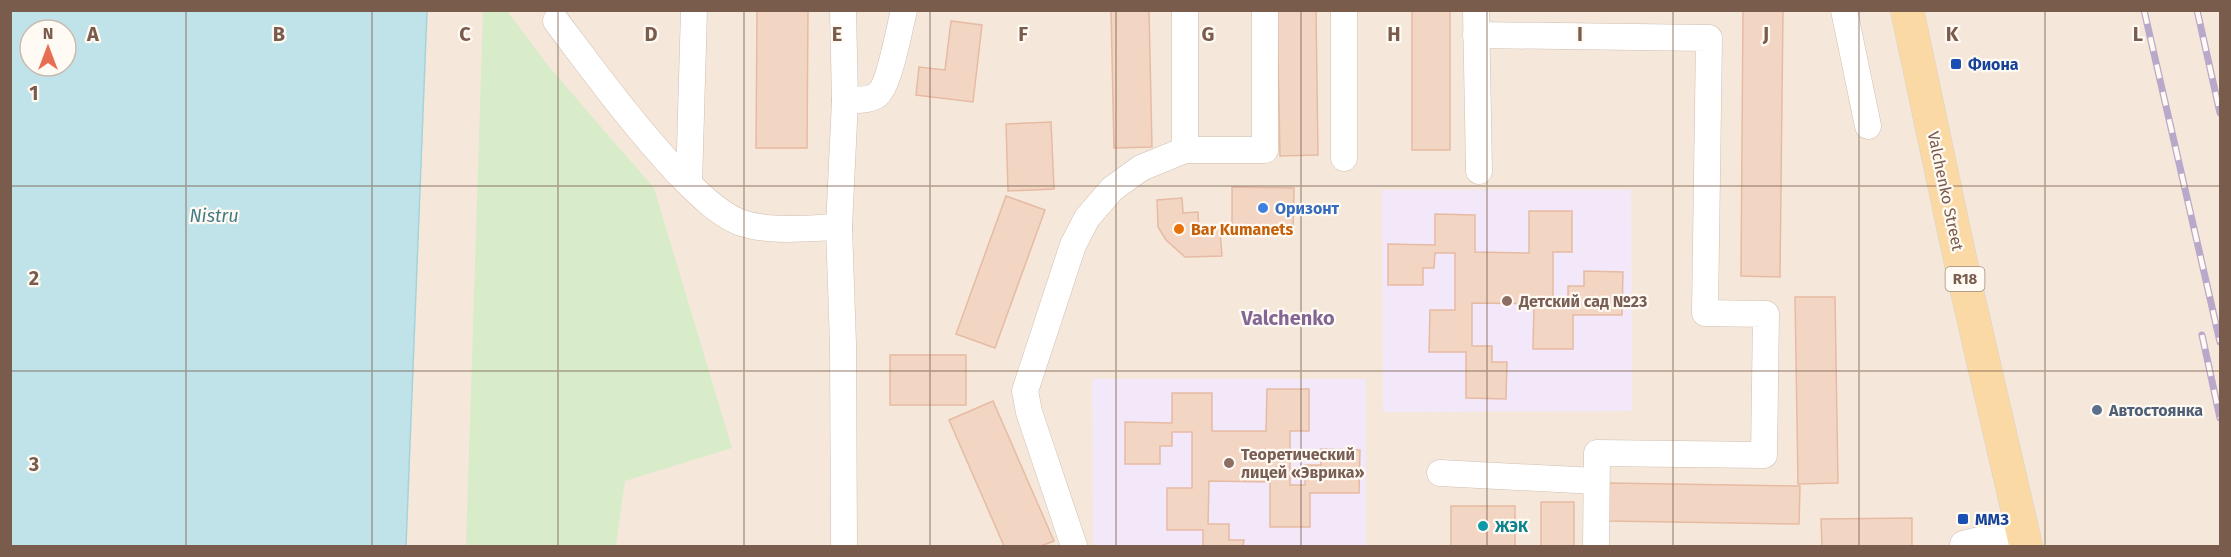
<svg xmlns="http://www.w3.org/2000/svg" width="2231" height="557" font-family="'Fira Sans',sans-serif">
<rect width="100%" height="100%" fill="#fdf6ec"/>
<path fill="#f5e8da" fill-rule="evenodd" d="M11,11H2220V546H11ZM30,30H66V66H30Z"/>
<g fill="#f3e8fa">
<path d="M1382,190H1631L1632,411L1383,412Z"/>
<path d="M1092,379H1366V546H1093Z"/>
</g>
<path fill="#d8ecc9" d="M483,11H507L550,68L654,188L732,448L625,481L616,546H466Z"/>
<path fill="#bfe3e8" stroke="#a5d3da" stroke-width="1.5" fill-rule="evenodd" d="M10,11H427L406,546H11ZM30,30H66V66H30Z"/>
<g fill="#f3d5c3" stroke="#e6bba3" stroke-width="1.5">
<path d="M757,10H808L807,148H756Z"/>
<path d="M1111,10H1149L1152,147L1114,148Z"/>
<path d="M1277,10H1316L1318,155L1280,156Z"/>
<rect x="1412" y="10" width="38" height="140"/>
<path d="M1743,10H1783L1780,277L1741,276Z"/>
<path d="M951,21L982,25L973,102L916,95L919,67L945,70Z"/>
<path d="M1051,122L1054,189L1008,191L1006,124Z"/>
<path d="M1232,187L1294,188L1293,233H1232Z"/>
<path d="M1006,196L1045,210L995,348L956,334Z"/>
<path d="M1182,198L1183,213L1198,212L1199,231L1220,230L1222,256L1185,257L1166,240L1158,227L1157,200Z"/>
<path d="M1529,211H1572V252H1553V306H1568V286H1584V271L1623,272L1622,315H1573V349H1533L1534,304L1472,303V346H1492V362H1507L1506,399L1466,398V352H1429L1430,310H1455V253H1435L1434,268H1423V285H1388V244L1435,245V214L1475,215V252L1529,253Z"/>
<path d="M1795,297H1835L1838,483L1798,484Z"/>
<rect x="890" y="355" width="76" height="50"/>
<path d="M1267,389H1309V431H1290V485H1305V465H1321V449L1360,450L1359,493H1310V527H1270V482L1209,481L1208,524H1229V540H1244L1243,546H1203V530H1167V488H1192V432H1172V446H1160V464H1125V422L1172,423V393H1212V431H1266Z"/>
<path d="M993,401L1054,541L1041,546H1004L949,420Z"/>
<path d="M1609,483L1800,486L1799,524L1608,521Z"/>
<rect x="1541" y="502" width="33" height="44"/>
<rect x="1451" y="506" width="64" height="40"/>
<path d="M1912,518V546H1822L1821,519Z"/>
</g>
<g fill="none" stroke-linecap="round" stroke-linejoin="round">
<g stroke="#d1beb0" stroke-width="27">
<g id="minor">
<path d="M843,10L845,100L839,227L843,344L844,546"/>
<path d="M1185,10V150H1265V10"/>
<path d="M1344,10V158"/>
<path d="M1476,10L1479,171"/>
<path d="M1844,10L1868,126"/>
<path d="M556,21C596,74 634,126 679,174C697,192 716,212 739,222C769,233 807,228 839,227"/>
<path d="M1476,35L1709,38L1705,313L1766,314L1764,455L1597,453L1596,546"/>
<path d="M845,100C853,100 869,101 877,95C889,87 900,26 904,10"/>
<path d="M689,184L694,10"/>
<path d="M1440,473L1596,481"/>
<path d="M1074,546L1029,412L1025,391L1073,245L1087,218L1112,189L1141,168L1185,150"/>
<path d="M1963,546V544L2022,530"/>
</g>
</g>
<g stroke="#dad1cd" stroke-width="34">
<path id="major" d="M1907,10L1966,287L2026,546"/>
</g>
<use href="#minor" stroke="#fff" stroke-width="26"/>
<use href="#major" stroke="#fbd9a5" stroke-width="33"/>
<g stroke="#b9a8c9" stroke-width="7">
<g id="rail">
<path d="M2144,10L2220,342"/>
<path d="M2197,10L2220,113"/>
<path d="M2202,335L2220,418"/>
</g>
</g>
<use href="#rail" stroke="#fffaf3" stroke-width="4.5" stroke-dasharray="14" stroke-linecap="butt"/>
</g>
<path fill="none" stroke="#7a5c4d" stroke-width="1.5" stroke-opacity="0.55" d="M186,10V546M372,10V546M558,10V546M744,10V546M930,10V546M1116,10V546M1301,10V546M1487,10V546M1673,10V546M1859,10V546M2045,10V546M10,186H2220M10,371H2220"/>
<g fill="#1a4fb4" stroke="#fffaf3" stroke-width="2">
<rect x="1950" y="58" width="12" height="12" rx="3"/>
<rect x="1957" y="513" width="12" height="12" rx="3"/>
</g>
<circle fill="#3f7fe0" stroke="#fffaf3" stroke-width="2" cx="1263" cy="208" r="6"/>
<circle fill="#e8710a" stroke="#fffaf3" stroke-width="2" cx="1179" cy="229" r="6"/>
<g fill="#8d6e63" stroke="#fffaf3" stroke-width="2">
<circle cx="1507" cy="301" r="6"/>
<circle cx="1229" cy="463" r="6"/>
</g>
<circle fill="#5c6f8a" stroke="#fffaf3" stroke-width="2" cx="2097" cy="410" r="6"/>
<circle fill="#0f9aa8" stroke="#fffaf3" stroke-width="2" cx="1483" cy="526" r="6"/>
<g text-anchor="middle" stroke-width="4.5" stroke-linejoin="round" paint-order="stroke">
<rect fill="#fffaf3" stroke="#a28b7f" stroke-width="1.5" x="1945.5" y="267" width="39" height="24" rx="4.5"/>
<g font-size="15" font-weight="bold" fill="#7a5c4d">
<text x="1965" y="284">R18</text>
</g>
<g font-size="16" font-weight="bold" fill="#164399" stroke="#fffaf3" text-anchor="start">
<text x="1968" y="70">Фиона</text>
<text x="1975" y="525">ММЗ</text>
</g>
<g font-size="16" fill="#7a5c4d" stroke="#fffaf3">
<text transform="translate(1946 191) rotate(78)" y="6">Valchenko Street</text>
</g>
<g font-size="16" font-weight="bold" fill="#366cbe" stroke="#fffaf3" text-anchor="start">
<text x="1275" y="214">Оризонт</text>
</g>
<g font-size="16" font-weight="bold" fill="#c56008" stroke="#fffaf3" text-anchor="start">
<text x="1191" y="235">Bar Kumanets</text>
</g>
<g font-size="16" font-weight="bold" fill="#785e54" stroke="#fffaf3" text-anchor="start">
<text x="1519" y="307">Детский сад №23</text>
<text x="1241" y="460">Теоретический<tspan x="1241" dy="18">лицей «Эврика»</tspan></text>
</g>
<g font-size="16" font-weight="bold" fill="#4e5e75" stroke="#fffaf3" text-anchor="start">
<text x="2109" y="416">Автостоянка</text>
</g>
<g font-size="16" font-weight="bold" fill="#0d838f" stroke="#fffaf3" text-anchor="start">
<text x="1495" y="532">ЖЭК</text>
</g>
<g font-size="18" font-style="italic" fill="#437c86" stroke="#fffaf3">
<text x="214" y="222">Nistru</text>
</g>
<g font-size="20" font-weight="bold" fill="#846695" stroke="#fffaf3">
<text x="1288" y="325">Valchenko</text>
</g>
</g>
<g font-size="20" text-anchor="middle" font-weight="bold" fill="#7a5c4d" stroke="#fffaf3" stroke-width="4.5" stroke-linejoin="round" paint-order="stroke">
<text x="93" y="41">A</text>
<text x="279" y="41">B</text>
<text x="465" y="41">C</text>
<text x="651" y="41">D</text>
<text x="837" y="41">E</text>
<text x="1023" y="41">F</text>
<text x="1208" y="41">G</text>
<text x="1394" y="41">H</text>
<text x="1580" y="41">I</text>
<text x="1766" y="41">J</text>
<text x="1952" y="41">K</text>
<text x="2138" y="41">L</text>
<text x="34" y="100">1</text>
<text x="34" y="285">2</text>
<text x="34" y="471">3</text>
</g>
<rect width="2231" height="557" fill="none" stroke="#7a5c4d" stroke-width="24"/>
<g transform="translate(48 48)"><circle r="28" fill="#fffaf3" stroke="#cabbb1" stroke-width="1.5"/>
<path d="M0-4.5L10 22L0 15L-10 22Z" fill="#e76f51"/>
<text y="-9" font-size="16" font-weight="bold" text-anchor="middle" fill="#7a5c4d">N</text>
</g>
</svg>
